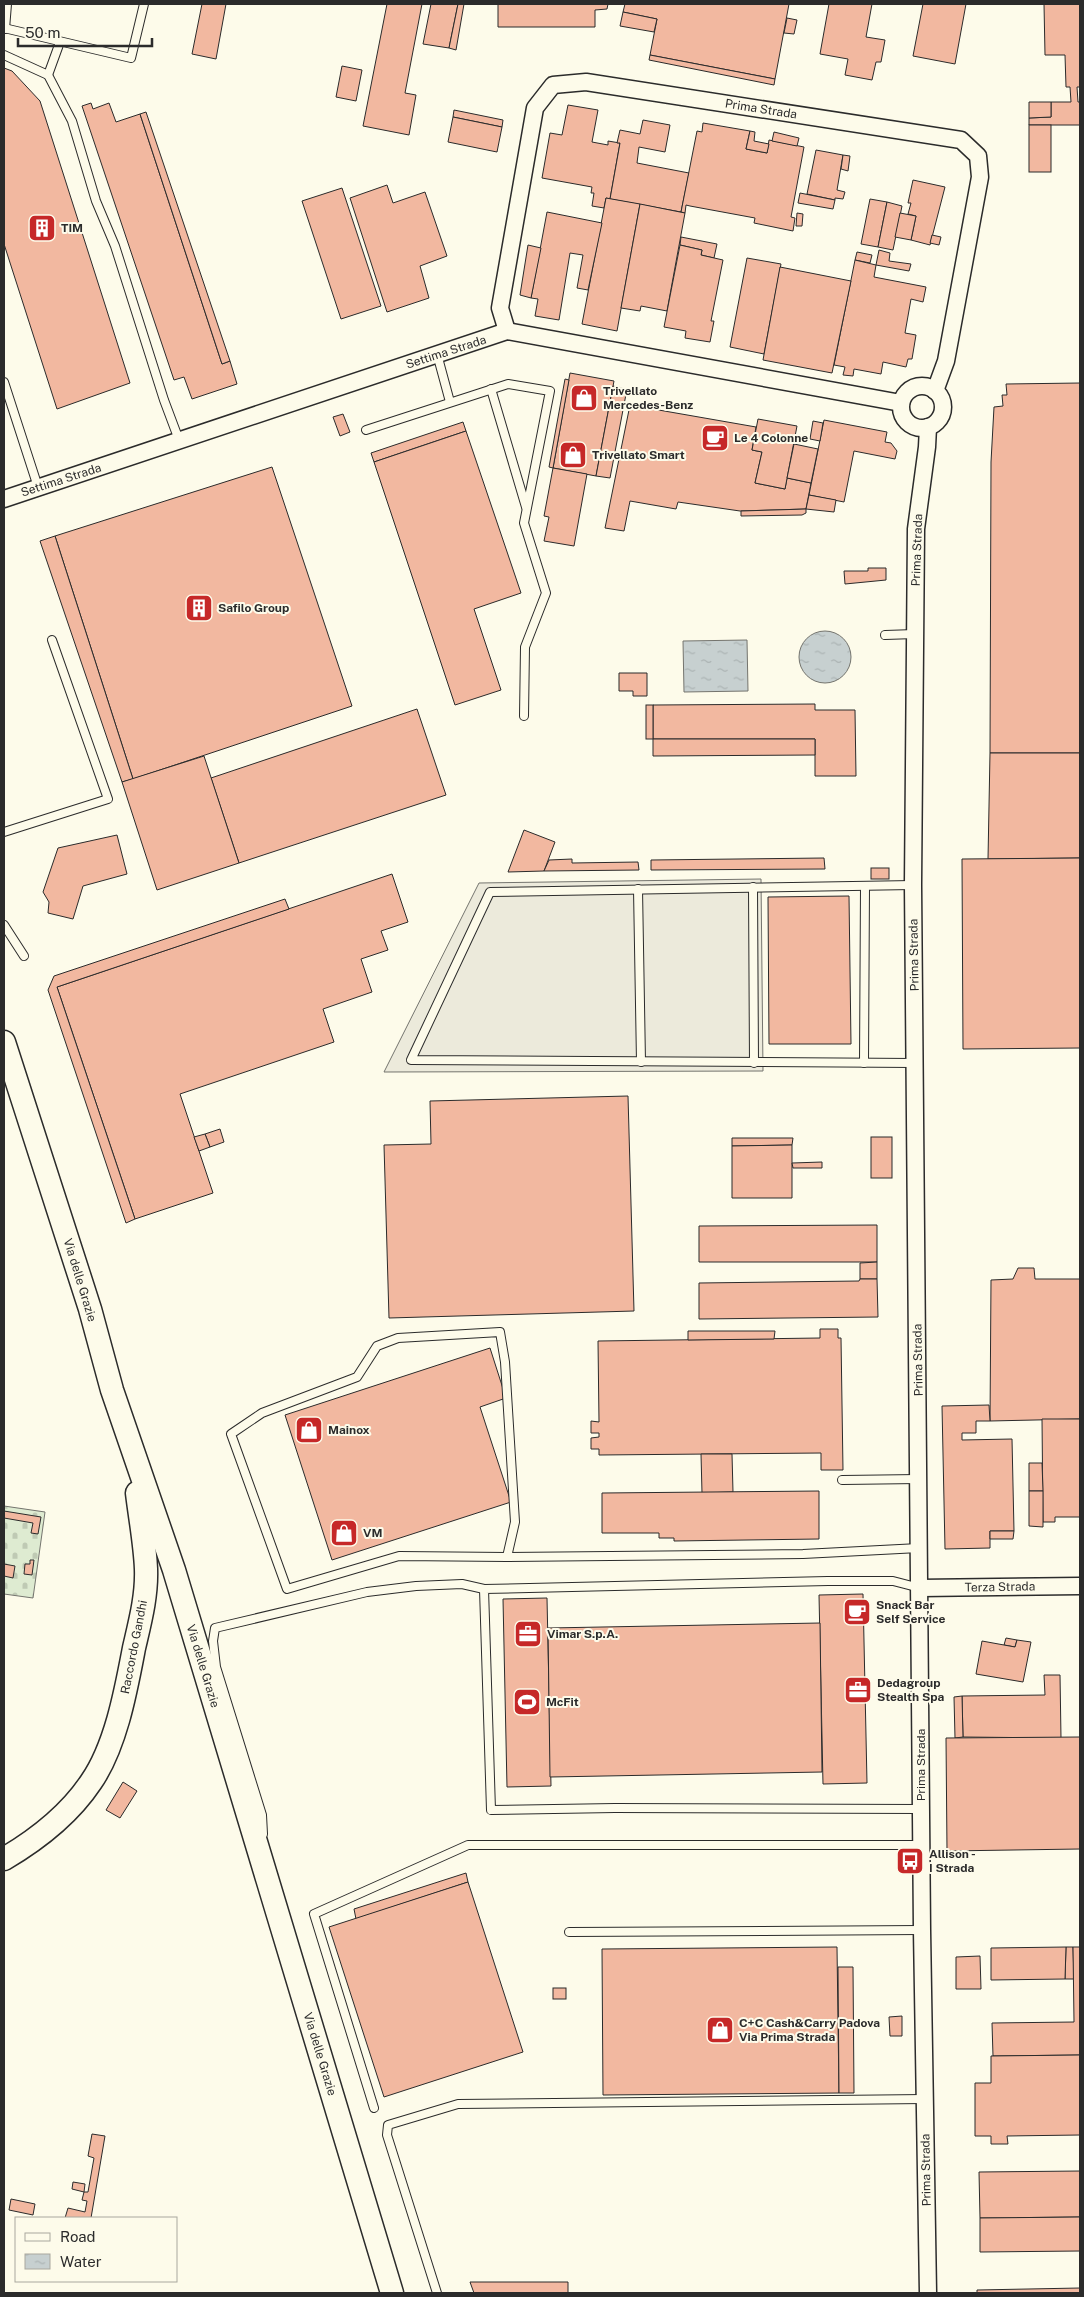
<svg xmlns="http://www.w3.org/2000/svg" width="1084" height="2297" font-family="'Public Sans',sans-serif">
<defs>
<pattern id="cemetery-stones" width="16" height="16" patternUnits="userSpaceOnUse" patternTransform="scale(1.25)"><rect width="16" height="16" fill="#deebd1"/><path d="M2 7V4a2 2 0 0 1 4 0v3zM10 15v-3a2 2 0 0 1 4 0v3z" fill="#bfcab4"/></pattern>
<pattern id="water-ripples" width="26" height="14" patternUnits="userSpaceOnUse" patternTransform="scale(1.25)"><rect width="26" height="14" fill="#c7d0d0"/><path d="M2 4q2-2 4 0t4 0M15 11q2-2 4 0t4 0" fill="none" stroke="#abb3b3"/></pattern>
</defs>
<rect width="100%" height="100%" fill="#fdfbea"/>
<path fill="url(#cemetery-stones)" stroke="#74746e" d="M4,1506L45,1512L33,1598L4,1594Z"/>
<path fill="#eceadb" stroke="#74746e" d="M761,879L763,1071L384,1072L479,883Z"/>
<g fill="url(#water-ripples)" stroke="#74746e">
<circle cx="825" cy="657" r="26"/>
<path d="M747,640L748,691L684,692L683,641Z"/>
</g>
<g fill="#f2b8a0" stroke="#2b2b2b">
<path d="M202,4H226L216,59L192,54Z"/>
<path d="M387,4H422L405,93L416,95L409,135L363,126Z"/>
<path d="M431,4H458L449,48L423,44Z"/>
<path d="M458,4H464L456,50L449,48Z"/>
<path d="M498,4H608L607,9L595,10V27H498Z"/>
<path d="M625,4H789L775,79L650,55L657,19L623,12Z"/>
<path d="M829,4H872L866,37L885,40L881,62H876L872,80L845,75L848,59L820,54Z"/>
<path d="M923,4H966L955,64L913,56Z"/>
<path d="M1044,4H1080V87H1077L1078,102H1080V125H1029V118L1051,117V102H1071L1070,87H1066L1065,55H1045Z"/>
<path d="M623,12L657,19L654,32L620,26Z"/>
<path d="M787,18L797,20L794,34L784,33Z"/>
<path d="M650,55L775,79L774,85L649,60Z"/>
<path d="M342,66L362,70L356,101L336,97Z"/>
<path d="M4,68L12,71L40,101L130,383L57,409L4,244Z"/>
<path d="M1029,102H1051V117L1029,118Z"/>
<path d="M91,103L93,109L109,103L116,122L140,114L222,364L230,361L237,384L192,399L184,377L174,380L82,106Z"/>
<path d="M568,105L598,110L592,142L608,145V141L620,143L610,199L606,198L604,208L592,206L594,193H591L592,187L542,178L550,133L562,135Z"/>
<path d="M454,110L503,120L502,127L453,117Z"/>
<path d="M146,112L230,361L222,364L140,114Z"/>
<path d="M453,117L502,127L497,152L448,142Z"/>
<path d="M643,120L670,125L665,152L639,147L637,163L689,173L681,212L610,199L620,143H617L620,130L640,134Z"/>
<path d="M703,123L750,131L746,149L767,153L769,140L804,147L791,217L795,218L793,231L754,223L755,218L690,206L686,205L685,213L681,212L697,131L702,132Z"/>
<rect x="1029" y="125" width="22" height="47"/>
<path d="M750,131L755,132L754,141L769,144L767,153L746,149Z"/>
<path d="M774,132L799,138L797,146L772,141Z"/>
<path d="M816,150L843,155L837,190L845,192L843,199L835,198V200L807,194Z"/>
<path d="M843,155L850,156L848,171L841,169Z"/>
<path d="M913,180L945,187L930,245L911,240L916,216L908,214L911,203H908Z"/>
<path d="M387,185L393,203L425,192L447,256L420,266L429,298L387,312L350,198Z"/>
<path d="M342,188L381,306L341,319L302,201Z"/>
<path d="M800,193L835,200L833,209L798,203Z"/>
<path d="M606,198L640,204L617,331L582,324Z"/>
<path d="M870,199L887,202L878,247L861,244Z"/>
<path d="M887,202L902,206L893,250L878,247Z"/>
<path d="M640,204L685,213L667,311L641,306L640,311L621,308Z"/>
<path d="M547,212L602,223L588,290L577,288L583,255L570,253L559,320L535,316L538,299L531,298Z"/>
<path d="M797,213L803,214L802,226H796Z"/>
<path d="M900,213L916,216L911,240L895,237Z"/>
<path d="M932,235L941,237L939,245L930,243Z"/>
<path d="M681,237L717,244L714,258L701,255L702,250L680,245Z"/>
<path d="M528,245L541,248L531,298L520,295Z"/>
<path d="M680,245L702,250L701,255L723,260L711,321H714L710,342L685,338L686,331L664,327Z"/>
<path d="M879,250L890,253L889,261L911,264L909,271L876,265Z"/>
<path d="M857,252L872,255L870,263L855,260Z"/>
<path d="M747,258L781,264L764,354L730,347Z"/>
<path d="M855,260L876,265L874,277L926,287L923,302L911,299L905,333L916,335L912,359H908L906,367L883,362L881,374L854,369L853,376L843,375L845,367L834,365Z"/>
<path d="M780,267L851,281L832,373L763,360Z"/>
<path d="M570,373L614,381L596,476L553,468Z"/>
<path d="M565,379L569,380L553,468L549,467Z"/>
<path d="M1080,383V753H990L991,462L994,407L1003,406L1002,395H1007L1006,384Z"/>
<path d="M613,386L627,389L610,478L596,476Z"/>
<path d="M630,405L756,427L752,450L762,452L755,483L785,489L787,478L811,483L806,509L740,511L678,502L676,509L630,501L624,531L605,528Z"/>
<path d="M343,414L350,432L340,436L333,417Z"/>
<path d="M758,419L797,426L785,489L755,483L762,452L752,450Z"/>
<path d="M824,420L887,432L885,442L891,443L897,451L895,459L854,451L844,502L809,495Z"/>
<path d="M813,421L823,423L820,441L810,439Z"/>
<path d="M463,422L466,431L374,462L371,453Z"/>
<path d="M466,431L521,593L474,609L501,690L455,705L374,462Z"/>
<path d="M794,444L818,449L811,483L787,478Z"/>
<path d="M272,467L352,706L133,779L55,536Z"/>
<path d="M553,468L587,474L574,546L544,541L549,517L544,516Z"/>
<path d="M809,495L836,500L834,512L806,509Z"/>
<path d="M806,509V513L802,515L741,516V511Z"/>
<path d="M55,536L133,779L122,782L40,541Z"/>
<path d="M868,568H886V580L845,584L844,571H868Z"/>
<path d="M619,673H647V696H633V691H619Z"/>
<path d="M815,704V710H855L856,776H815V739H653V705Z"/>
<rect x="646" y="705" width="7" height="34"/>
<path d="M417,709L446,795L239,863L211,778Z"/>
<path d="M653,739H815V755L653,756Z"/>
<path d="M990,753H1080V858L988,859Z"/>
<path d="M204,756L239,863L157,890L122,782Z"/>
<path d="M524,830L555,842L544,871L508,872Z"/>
<path d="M117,835L127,874L83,886L73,919L48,913L49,902L43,892L58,848Z"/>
<path d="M824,858L825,869L651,870V860Z"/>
<path d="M1080,858V1048L963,1049L962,859Z"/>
<path d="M572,859V863L638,862L639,870L544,871L549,860Z"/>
<rect x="871" y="868" width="18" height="11"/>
<path d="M392,874L408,922L381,931L388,950L361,959L372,992L323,1009L334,1042L180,1094L213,1193L135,1219L57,987Z"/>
<path d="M849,896L851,1044H769L768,897Z"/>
<path d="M285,899L289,909L57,987L135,1219L126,1223L48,990L54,976Z"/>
<path d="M628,1096L634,1311L389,1318L384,1145L431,1144L430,1101Z"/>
<path d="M220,1129L224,1142L210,1147L205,1134Z"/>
<path d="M205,1134L210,1147L199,1151L194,1137Z"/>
<rect x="871" y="1137" width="21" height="41"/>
<path d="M732,1138H793L792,1145L732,1146Z"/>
<path d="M792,1145V1198H732V1146Z"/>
<path d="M822,1162V1168H793L792,1163Z"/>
<path d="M877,1225V1262H699V1226Z"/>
<path d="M877,1262V1279H860V1263Z"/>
<path d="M1018,1268H1034L1035,1279H1080V1419L990,1421L991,1280L1013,1279Z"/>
<path d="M860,1279H877L878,1317L699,1319V1283L859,1281Z"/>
<path d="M820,1329H838V1338H841L843,1470H821V1453L599,1455V1449H591V1438L599,1437V1433H591V1421L599,1422L598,1341L820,1338Z"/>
<path d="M688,1331H775L774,1339L688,1340Z"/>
<path d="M490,1348L506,1398L480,1407L511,1502L332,1560L285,1415Z"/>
<path d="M989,1405L990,1421H976V1433H962V1440L1012,1439L1014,1531H990V1548L945,1549L942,1406Z"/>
<path d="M1042,1419H1080V1517H1055V1522H1043Z"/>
<path d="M701,1454H732L733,1492L702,1493Z"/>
<path d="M1029,1463H1042L1043,1491H1029Z"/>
<path d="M819,1491V1539L674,1541V1538H659V1533H602V1493Z"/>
<path d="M1029,1491H1043V1527L1029,1526Z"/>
<path d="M4,1511L41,1517L38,1534L31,1533L33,1523L4,1518Z"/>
<path d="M990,1531H1014L1013,1539H990Z"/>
<path d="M30,1560H34L32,1575L24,1574L25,1564H30Z"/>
<path d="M4,1564L15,1566L13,1578L4,1576Z"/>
<path d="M863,1594L867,1783L823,1784L819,1595Z"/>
<path d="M547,1598L551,1786L507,1787L503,1599Z"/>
<path d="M820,1623L822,1772L550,1777L548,1628Z"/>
<path d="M1006,1638L1017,1640L1015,1647L1004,1645Z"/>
<path d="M1017,1640L1031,1642L1023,1682L976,1674L982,1641L1015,1647Z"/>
<path d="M1044,1675H1060L1061,1738L963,1737L962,1696L1045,1695Z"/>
<path d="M962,1696L963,1737L955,1738L954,1697Z"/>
<path d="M1080,1737V1849L947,1851L946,1738Z"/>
<path d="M123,1782L137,1791L120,1818L106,1810Z"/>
<path d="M466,1873L468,1882L356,1919L354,1909Z"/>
<path d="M468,1882L523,2052L384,2097L329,1927Z"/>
<path d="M837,1947L839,2093L603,2095L602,1949Z"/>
<path d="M1066,1947H1073L1074,1979H1065Z"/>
<path d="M1066,1947L1065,1979L991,1980V1948Z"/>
<path d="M1073,1947H1080V2055L993,2056L992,2023L1074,2022Z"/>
<path d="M980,1956L981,1989H956V1957Z"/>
<path d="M838,1967H853L854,2093H839Z"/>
<rect x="553" y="1988" width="13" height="11"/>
<path d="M902,2016V2036H890L889,2017Z"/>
<path d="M1080,2055V2135L1007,2136L1008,2144H991V2136H975V2083H991V2056Z"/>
<path d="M92,2134L105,2136L91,2218H65L68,2208L85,2212L87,2201L82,2200L84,2192H88L94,2158L88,2156Z"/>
<path d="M1080,2171V2217L980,2218L979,2172Z"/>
<path d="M73,2182L85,2184L84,2192L72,2189Z"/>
<path d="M11,2199L35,2204L33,2215L9,2210Z"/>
<path d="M1080,2217V2251L980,2252V2218Z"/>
<path d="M470,2282H568V2293H474Z"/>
<path d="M1080,2288V2293H977V2290Z"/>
</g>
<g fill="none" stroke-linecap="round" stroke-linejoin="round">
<g stroke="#2b2b2b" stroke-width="10">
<g id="lane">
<path d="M4,28L131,58L144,4"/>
<path d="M5,29L7,4"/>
<path d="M4,55L48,75L72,121L96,201L115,246L164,400L179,440"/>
<path d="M48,75L60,42"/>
<path d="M437,354L450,402"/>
<path d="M4,382L38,487"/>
<path d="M491,389L526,507"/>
<path d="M366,430L508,384L550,391L524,523L546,593L525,647L524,716"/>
<path d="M885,635L915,634"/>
<path d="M4,832L108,799L52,640"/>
<path d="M913,885L490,892L411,1060L915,1063"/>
<path d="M753,887L754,1063"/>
<path d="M638,889L641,1062"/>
<path d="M4,925L24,956"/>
<path d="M864,1063L865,886"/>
<path d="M842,1480L919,1479"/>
<path d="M507,1557L515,1522L505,1362L500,1332L398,1338L377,1346L357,1377L262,1413L231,1434L287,1589L399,1556L507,1557L803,1554L919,1548"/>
<path d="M920,1588L893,1581H828L484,1589L491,1810L615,1808L921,1809"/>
<path d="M263,1834L262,1815L216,1667L213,1641L215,1628L367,1592L416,1586L462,1584L484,1589"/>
<path d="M569,1932L922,1930"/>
<path d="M374,2108L314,1914L468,1845H922"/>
<path d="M437,2293L387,2135L388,2125L458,2104L925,2099"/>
</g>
</g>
<g stroke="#2b2b2b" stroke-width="19">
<g id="street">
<path d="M507,331L500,308L535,108L553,85L586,82L961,140L978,156L980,177L946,361L935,391"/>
<circle cx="922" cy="407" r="21"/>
<path d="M928,427L927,447L916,529L913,885L922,1930L928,2293"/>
<path d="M4,499L507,331L901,403"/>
<path d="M920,1588L1080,1586"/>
</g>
</g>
<g stroke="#2b2b2b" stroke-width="25">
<g id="secondary">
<path d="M4,1042L90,1309L112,1390L174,1570L392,2293"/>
<path d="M4,1859C38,1839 69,1815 91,1782C116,1746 126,1690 134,1648C140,1622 147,1596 146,1569C145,1544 140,1518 137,1493"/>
</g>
</g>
<use href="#lane" stroke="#fdfbea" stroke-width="8"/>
<use href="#street" stroke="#fdfbea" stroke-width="16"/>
<use href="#secondary" stroke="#fdfbea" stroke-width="22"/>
</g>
<defs>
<g id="building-square" transform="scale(1.4375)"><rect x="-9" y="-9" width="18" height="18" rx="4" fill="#c62828" stroke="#fdfbea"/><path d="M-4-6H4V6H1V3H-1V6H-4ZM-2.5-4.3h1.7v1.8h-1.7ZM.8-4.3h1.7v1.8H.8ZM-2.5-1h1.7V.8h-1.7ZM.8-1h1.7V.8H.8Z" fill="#fff"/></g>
<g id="shop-square" transform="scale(1.4375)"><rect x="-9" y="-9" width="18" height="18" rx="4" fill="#c62828" stroke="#fdfbea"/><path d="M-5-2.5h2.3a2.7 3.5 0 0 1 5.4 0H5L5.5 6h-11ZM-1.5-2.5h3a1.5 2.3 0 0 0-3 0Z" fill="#fff"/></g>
<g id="cafe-square" transform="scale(1.4375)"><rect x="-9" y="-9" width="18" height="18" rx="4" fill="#c62828" stroke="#fdfbea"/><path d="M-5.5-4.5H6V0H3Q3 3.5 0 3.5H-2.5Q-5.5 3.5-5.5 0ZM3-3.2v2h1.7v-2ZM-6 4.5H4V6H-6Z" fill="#fff"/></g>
<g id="office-square" transform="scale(1.4375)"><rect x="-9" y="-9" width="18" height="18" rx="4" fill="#c62828" stroke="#fdfbea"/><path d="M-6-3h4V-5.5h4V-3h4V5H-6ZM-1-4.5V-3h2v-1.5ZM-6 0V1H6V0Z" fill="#fff"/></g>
<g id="stadium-square" transform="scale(1.4375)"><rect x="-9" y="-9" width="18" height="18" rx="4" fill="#c62828" stroke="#fdfbea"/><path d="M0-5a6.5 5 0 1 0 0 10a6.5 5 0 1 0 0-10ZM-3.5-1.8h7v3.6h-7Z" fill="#fff"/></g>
<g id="bus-square" transform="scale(1.4375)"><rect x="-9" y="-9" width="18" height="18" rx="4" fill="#c62828" stroke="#fdfbea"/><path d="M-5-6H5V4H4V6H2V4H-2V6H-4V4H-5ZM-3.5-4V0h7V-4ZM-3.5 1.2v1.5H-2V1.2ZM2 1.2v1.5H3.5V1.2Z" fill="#fff"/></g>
</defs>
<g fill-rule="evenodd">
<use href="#building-square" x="42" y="228"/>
<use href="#shop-square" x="584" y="398"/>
<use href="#cafe-square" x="715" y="438"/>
<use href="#shop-square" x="573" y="455"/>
<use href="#building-square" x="199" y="608"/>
<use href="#shop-square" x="309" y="1430"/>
<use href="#shop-square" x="344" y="1533"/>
<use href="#cafe-square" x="857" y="1612"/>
<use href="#office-square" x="528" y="1634"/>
<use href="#office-square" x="858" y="1690"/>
<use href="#stadium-square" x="527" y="1702"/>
<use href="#bus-square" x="910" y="1861"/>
<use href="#shop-square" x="720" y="2030"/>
</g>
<g text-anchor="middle" stroke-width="4" stroke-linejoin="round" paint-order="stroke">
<g font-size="12" fill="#2b2b2b" stroke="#fdfbea">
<text transform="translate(761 109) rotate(9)" y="4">Prima Strada</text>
<text transform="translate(446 352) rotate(-18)" y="4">Settima Strada</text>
<text transform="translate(61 480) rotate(-18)" y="4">Settima Strada</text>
<text transform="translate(917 550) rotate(-88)" y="4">Prima Strada</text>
<text transform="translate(914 955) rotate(-91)" y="4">Prima Strada</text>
<text transform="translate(80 1280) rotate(73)" y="4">Via delle Grazie</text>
<text transform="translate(918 1360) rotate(-91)" y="4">Prima Strada</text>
<text transform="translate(1000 1587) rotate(-1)" y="4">Terza Strada</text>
<text transform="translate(134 1647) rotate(-79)" y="4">Raccordo Gandhi</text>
<text transform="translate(203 1666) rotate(73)" y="4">Via delle Grazie</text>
<text transform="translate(921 1765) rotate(-90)" y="4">Prima Strada</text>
<text transform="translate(320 2054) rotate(73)" y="4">Via delle Grazie</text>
<text transform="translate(926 2170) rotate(-91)" y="4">Prima Strada</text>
</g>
<g font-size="12" font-weight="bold" fill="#2b2b2b" stroke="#fdfbea" text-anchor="start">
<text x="61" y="232">TIM</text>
<text x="603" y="395">Trivellato<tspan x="603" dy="14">Mercedes-Benz</tspan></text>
<text x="734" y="442">Le 4 Colonne</text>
<text x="592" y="459">Trivellato Smart</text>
<text x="218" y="612">Safilo Group</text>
<text x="328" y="1434">Mainox</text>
<text x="363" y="1537">VM</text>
<text x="876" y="1609">Snack Bar<tspan x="876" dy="14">Self Service</tspan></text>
<text x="547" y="1638">Vimar S.p.A.</text>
<text x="877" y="1687">Dedagroup<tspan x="877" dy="14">Stealth Spa</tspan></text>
<text x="546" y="1706">McFit</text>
<text x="929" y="1858">Allison -<tspan x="929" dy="14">I Strada</tspan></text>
<text x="739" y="2027">C+C Cash&amp;Carry Padova<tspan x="739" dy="14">Via Prima Strada</tspan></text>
</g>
</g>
<rect width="1084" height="2297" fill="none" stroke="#2b2b2b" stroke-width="10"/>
<rect x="15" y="2217" width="162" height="65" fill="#fdfbea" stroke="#a9a89e"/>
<rect x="25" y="2233" width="25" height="8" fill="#fdfbea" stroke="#a9a89e"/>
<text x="60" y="2242" font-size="15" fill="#2b2b2b">Road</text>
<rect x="25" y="2254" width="25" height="15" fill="url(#water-ripples)" stroke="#a9a89e"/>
<text x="60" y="2267" font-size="15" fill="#2b2b2b">Water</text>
<path d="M18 38v8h134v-8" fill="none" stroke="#2b2b2b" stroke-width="2.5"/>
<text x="25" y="38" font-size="15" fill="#2b2b2b" stroke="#fdfbea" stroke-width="4" paint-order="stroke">50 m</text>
</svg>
